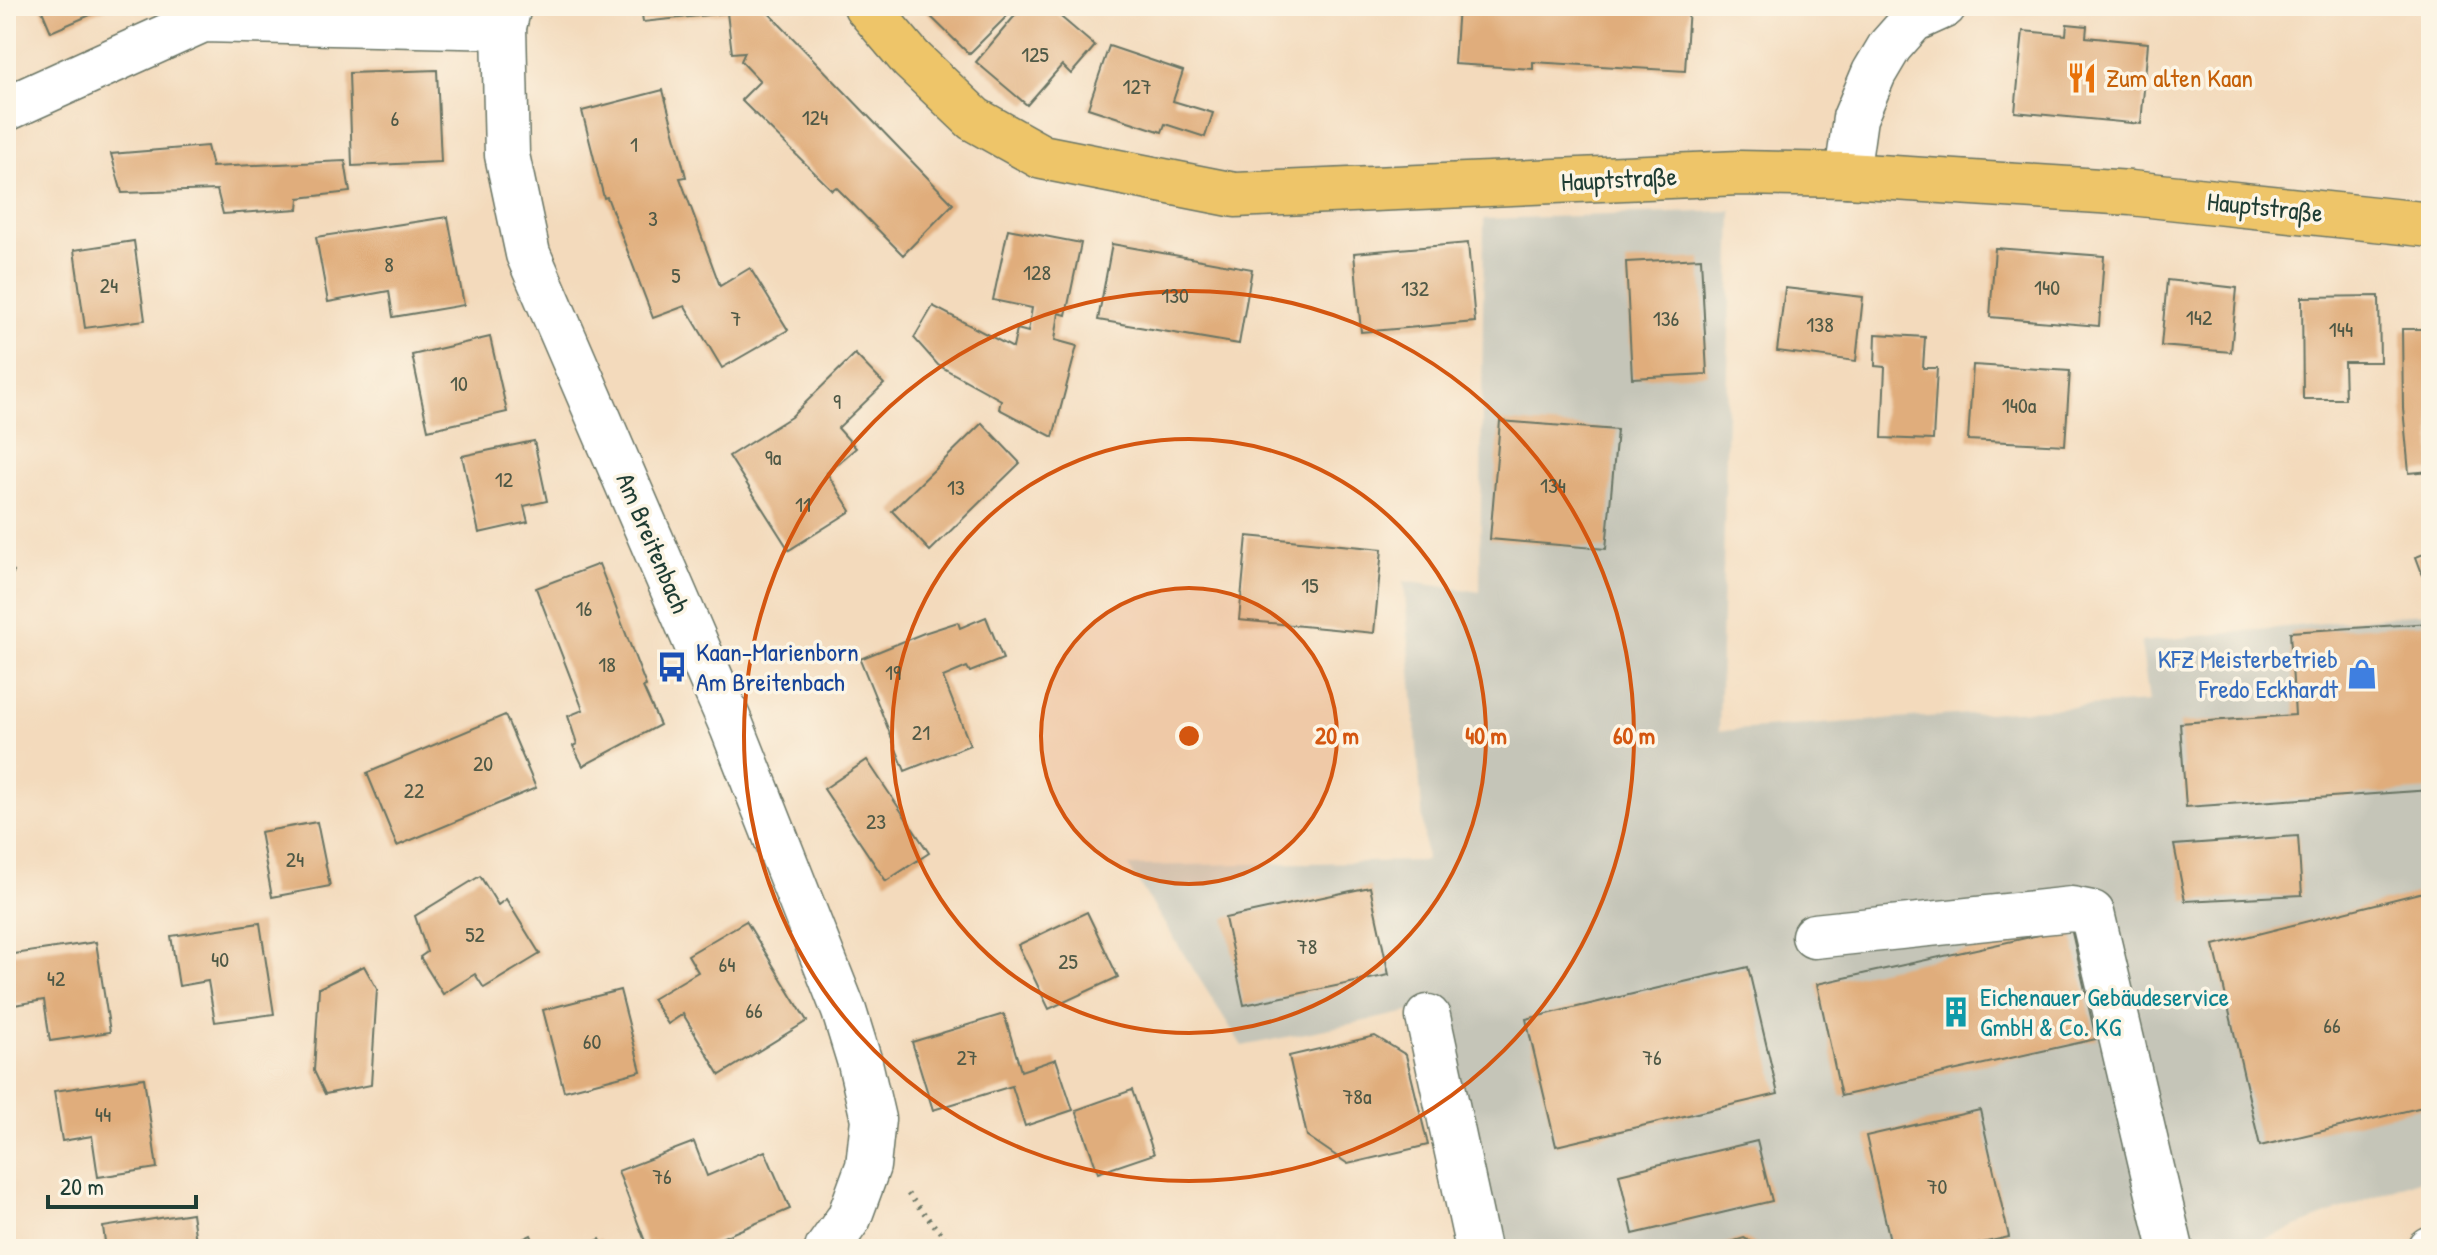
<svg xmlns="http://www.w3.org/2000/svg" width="2437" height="1255" font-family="'Patrick Hand',sans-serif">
<rect width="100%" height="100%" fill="#fcf5e5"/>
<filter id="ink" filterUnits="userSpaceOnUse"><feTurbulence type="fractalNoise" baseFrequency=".0125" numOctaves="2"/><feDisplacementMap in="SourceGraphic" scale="16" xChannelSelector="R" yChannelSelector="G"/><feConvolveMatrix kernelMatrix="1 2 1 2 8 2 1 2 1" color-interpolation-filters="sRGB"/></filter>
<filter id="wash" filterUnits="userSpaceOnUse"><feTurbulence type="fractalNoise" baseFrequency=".006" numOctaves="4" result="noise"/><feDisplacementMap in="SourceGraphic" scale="32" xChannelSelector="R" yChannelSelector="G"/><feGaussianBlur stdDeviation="1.8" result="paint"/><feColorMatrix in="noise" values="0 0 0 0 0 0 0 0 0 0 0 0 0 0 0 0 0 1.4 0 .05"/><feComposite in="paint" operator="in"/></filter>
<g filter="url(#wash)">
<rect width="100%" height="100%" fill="#f3dabc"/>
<path fill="#c5c5b8" d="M1732,211L1719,731L2149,702L2141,642L2431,612V1175L2239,1249H1476L1429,1008L1242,1046L1128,866L1426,861L1404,581L1480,592L1484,219Z"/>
<g id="blocks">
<g fill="#e0ad7b">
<path d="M40,6H111L51,32Z"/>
<path d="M641,6H762L953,204L903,255L836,187L832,190L741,100L760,81L741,61L745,52L732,53L727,13L643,22Z"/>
<path d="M920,6H1017L969,54Z"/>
<path d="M1023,6H1048L1095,46L1071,74L1062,65L1027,105L976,62Z"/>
<path d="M1458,6H1689L1685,71L1533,62V69L1454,64Z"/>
<path d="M2067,24L2087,26L2086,37L2148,43L2141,124L2015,112L2023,31L2066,35Z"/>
<path d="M1109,46L1183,71L1173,101L1213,113L1205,137L1165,124L1162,132L1088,108Z"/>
<path d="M437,70L441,162L352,166L349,73Z"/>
<path d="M663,90L686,177L680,178L720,286L750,268L788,330L722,368L685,306L653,318L607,197L604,198L582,111Z"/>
<path d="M207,146L212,167L345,161L350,192L299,198L298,209L223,214L217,190L122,193L111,154Z"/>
<path d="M448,217L464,305L393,317L389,291L328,302L316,237Z"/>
<path d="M1008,229L1081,243L1066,315L1059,313L1055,340L1077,346L1053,437L999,409L1001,400L938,365L914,338L933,306L1013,348L1017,329L1028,332L1032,308L993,300Z"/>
<path d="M134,241L145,320L85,328L74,250Z"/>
<path d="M1468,243L1475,322L1361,332L1354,253Z"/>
<path d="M1112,244L1252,269L1239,344L1098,320Z"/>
<path d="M1995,248L2104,256L2099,326L1990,317Z"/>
<path d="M1701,258L1707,374L1632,378L1626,262Z"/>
<path d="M2167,280L2237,288L2231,352L2161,346Z"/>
<path d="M1785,288L1863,297L1856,361L1777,351Z"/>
<path d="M2379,296L2380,362H2344L2345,399H2303L2302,297Z"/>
<path d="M2402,329H2431V471L2409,473L2403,408Z"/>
<path d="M1876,334L1925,337L1923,368H1937L1933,440L1882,438L1885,367L1875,366Z"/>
<path d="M490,337L507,412L428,430L412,355Z"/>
<path d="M855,354L884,384L838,428L856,448L827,473L851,511L789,550L729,456L791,417Z"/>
<path d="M1973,365L2070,371L2065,445L1968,440Z"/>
<path d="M1500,421L1617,430L1606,549L1490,539Z"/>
<path d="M982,423L1020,463L930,551L892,511Z"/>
<path d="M534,441L547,501L524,506L528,522L479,533L462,456Z"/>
<path d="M1247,536L1382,549L1374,633L1239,620Z"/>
<path d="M2431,551V597L2416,557Z"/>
<path d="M6,561L14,572L6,582Z"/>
<path d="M599,564L646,686L643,687L660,725L583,766L573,746L577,744L568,716L583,710L536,588Z"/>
<path d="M986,617L1003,659L970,672L967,667L943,677L970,745L905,771L860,659L924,633L958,622L960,628Z"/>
<path d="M2431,623V790L2186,807L2180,723L2295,715L2290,632Z"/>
<path d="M505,715L536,788L397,846L367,773Z"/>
<path d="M867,760L929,853L886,881L824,789Z"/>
<path d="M317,822L330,886L272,897L260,832Z"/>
<path d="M2298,836L2302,895L2185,901L2174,845Z"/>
<path d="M480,876L498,905L506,899L540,954L484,988L475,974L443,994L420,957L427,952L415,916Z"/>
<path d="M1370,887L1389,975L1244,1005L1225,918Z"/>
<path d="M2431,890V1105L2260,1146L2214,945Z"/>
<path d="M1087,912L1118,977L1049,1009L1018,945Z"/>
<path d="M746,921L807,1021L720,1075L683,1014L668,1024L652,999L698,972L688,955Z"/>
<path d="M260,923L274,1014L215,1022L208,981L179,986L171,936Z"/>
<path d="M2071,928L2096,1039L1841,1096L1817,984Z"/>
<path d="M96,942L110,1032L50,1041L44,1000L14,1005L7,955Z"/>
<path d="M364,966L377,989L371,1085L325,1094L314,1071L319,988Z"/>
<path d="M1748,967L1778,1094L1556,1146L1526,1019Z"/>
<path d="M620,990L641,1071L564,1091L543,1010Z"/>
<path d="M1004,1014L1021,1071L1056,1059L1073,1110L1025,1126L1012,1086L933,1110L912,1042Z"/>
<path d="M1375,1036L1406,1055L1428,1145L1348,1164L1307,1136L1289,1056Z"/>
<path d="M144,1078L157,1168L98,1177L92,1136L62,1141L54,1091Z"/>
<path d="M1132,1090L1154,1154L1098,1173L1076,1110Z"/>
<path d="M1980,1110L2009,1237L1955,1249H1892L1866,1136Z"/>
<path d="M1757,1141L1772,1201L1633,1234L1619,1174Z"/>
<path d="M694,1142L707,1176L765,1151L790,1209L695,1249H648L618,1171Z"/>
<path d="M192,1213L197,1249H106L103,1227Z"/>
<path d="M531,1235L537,1249H501Z"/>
<path d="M1744,1238L1764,1249H1711V1248Z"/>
<path d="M600,1239L605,1249H579Z"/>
</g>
</g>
</g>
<g filter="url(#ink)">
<use href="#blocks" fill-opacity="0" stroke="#697464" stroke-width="2"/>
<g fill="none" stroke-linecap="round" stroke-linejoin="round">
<g stroke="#697464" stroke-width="47">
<g id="minor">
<path d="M509,6L504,27L507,155L528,254L732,727L844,1011L860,1063L873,1119L868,1166L849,1218L827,1249"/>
<path d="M6,109L203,20L504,27"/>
<path d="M1847,175L1855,118L1874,73L1890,46L1913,20L1944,6"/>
<path d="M1814,936L2072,909L2092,913L2171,1249"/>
<path d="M1428,1017L1478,1249"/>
<path d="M2429,1249L2431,1248"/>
</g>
</g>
<g stroke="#697464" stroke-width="47">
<path id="major" d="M866,6L911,59L974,119L1042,157L1235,195L1739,173L1847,175L2131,193L2431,225"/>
</g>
<path stroke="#697464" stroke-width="5" stroke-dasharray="2 6" stroke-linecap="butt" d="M908,1194L954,1249"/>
<use href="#minor" stroke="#fff" stroke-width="44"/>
<use href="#major" stroke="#eec569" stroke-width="44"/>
</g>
</g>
<circle cx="1189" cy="736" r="148" fill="#d45610" fill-opacity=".12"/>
<g fill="none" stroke="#d45610" stroke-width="4">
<circle cx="1189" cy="736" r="148"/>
<circle cx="1189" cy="736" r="297"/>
<circle cx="1189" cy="736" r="445"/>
</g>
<defs>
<g id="restaurant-bare" transform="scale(2.4)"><path d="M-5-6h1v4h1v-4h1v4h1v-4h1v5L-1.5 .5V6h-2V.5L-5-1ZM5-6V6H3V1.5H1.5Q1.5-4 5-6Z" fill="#e8710a" stroke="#fcf5e5" stroke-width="2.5" paint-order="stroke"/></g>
<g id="bus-bare" transform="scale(2.4)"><path d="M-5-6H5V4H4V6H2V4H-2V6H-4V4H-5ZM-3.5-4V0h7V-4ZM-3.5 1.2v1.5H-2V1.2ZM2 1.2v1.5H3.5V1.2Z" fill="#1a4fb4" stroke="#fcf5e5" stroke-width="2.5" paint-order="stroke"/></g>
<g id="shop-bare" transform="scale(2.4)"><path d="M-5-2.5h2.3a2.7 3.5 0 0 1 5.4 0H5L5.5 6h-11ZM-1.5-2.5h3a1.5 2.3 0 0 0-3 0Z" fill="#3f7fe0" stroke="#fcf5e5" stroke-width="2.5" paint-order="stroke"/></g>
<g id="building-bare" transform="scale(2.4)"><path d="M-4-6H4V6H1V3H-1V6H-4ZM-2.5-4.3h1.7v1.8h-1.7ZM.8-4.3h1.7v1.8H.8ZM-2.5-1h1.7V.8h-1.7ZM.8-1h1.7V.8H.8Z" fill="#0f9aa8" stroke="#fcf5e5" stroke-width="2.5" paint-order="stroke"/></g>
</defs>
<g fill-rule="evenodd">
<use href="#restaurant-bare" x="2082" y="78"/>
<use href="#bus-bare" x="672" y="667"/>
<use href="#shop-bare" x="2362" y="674"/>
<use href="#building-bare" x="1956" y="1012"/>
</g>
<g text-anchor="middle" stroke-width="7" stroke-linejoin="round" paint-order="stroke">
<g font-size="22" fill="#4f5946">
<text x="1035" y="62">125</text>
<text x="1137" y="94">127</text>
<text x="815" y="125">124</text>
<text x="395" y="126">6</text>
<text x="634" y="152">1</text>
<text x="653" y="226">3</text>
<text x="389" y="272">8</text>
<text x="1037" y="280">128</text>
<text x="676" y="283">5</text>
<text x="109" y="293">24</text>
<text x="2047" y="295">140</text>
<text x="1415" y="296">132</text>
<text x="1175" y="303">130</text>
<text x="2199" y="325">142</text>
<text x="736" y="326">7</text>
<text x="1666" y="326">136</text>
<text x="1820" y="332">138</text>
<text x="2341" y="337">144</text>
<text x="459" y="391">10</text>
<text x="837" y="409">9</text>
<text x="2019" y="413">140a</text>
<text x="773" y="465">9a</text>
<text x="504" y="487">12</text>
<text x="1553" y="493">134</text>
<text x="956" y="495">13</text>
<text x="803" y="512">11</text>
<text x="1310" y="593">15</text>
<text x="584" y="616">16</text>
<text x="607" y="672">18</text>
<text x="893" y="680">19</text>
<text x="921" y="740">21</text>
<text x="483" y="771">20</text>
<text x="414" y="798">22</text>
<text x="876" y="829">23</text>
<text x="295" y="867">24</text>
<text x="475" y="942">52</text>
<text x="1307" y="954">78</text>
<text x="220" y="967">40</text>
<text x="1068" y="969">25</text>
<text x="727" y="972">64</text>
<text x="56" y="986">42</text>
<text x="754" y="1018">66</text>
<text x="2332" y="1033">66</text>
<text x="592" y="1049">60</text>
<text x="967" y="1065">27</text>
<text x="1652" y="1065">76</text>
<text x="1357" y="1104">78a</text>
<text x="103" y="1122">44</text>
<text x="662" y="1184">76</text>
<text x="1937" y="1194">70</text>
</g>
<g font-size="26" fill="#c56008" stroke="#fcf5e5" text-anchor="start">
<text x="2106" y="87">Zum alten Kaan</text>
</g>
<g font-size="26" fill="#1f3d34" stroke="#fcf5e5">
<text transform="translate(1619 179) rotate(-3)" y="9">Hauptstraße</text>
<text transform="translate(2265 207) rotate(6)" y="9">Hauptstraße</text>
<text transform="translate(653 543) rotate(67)" y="9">Am Breitenbach</text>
</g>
<g font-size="26" fill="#164399" stroke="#fcf5e5" text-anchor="start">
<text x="696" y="661">Kaan-Marienborn<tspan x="696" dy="30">Am Breitenbach</tspan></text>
</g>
<g font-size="26" fill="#366cbe" stroke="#fcf5e5" text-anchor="end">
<text x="2338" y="668">KFZ Meisterbetrieb<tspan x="2338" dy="30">Fredo Eckhardt</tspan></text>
</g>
<g font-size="26" fill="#0d838f" stroke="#fcf5e5" text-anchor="start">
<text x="1980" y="1006">Eichenauer Gebäudeservice<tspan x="1980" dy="30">GmbH &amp; Co. KG</tspan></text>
</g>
</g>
<circle cx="1189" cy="736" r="12" fill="#d45610" stroke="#fcf5e5" stroke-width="4"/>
<g font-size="24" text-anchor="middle" font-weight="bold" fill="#d45610" stroke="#fcf5e5" stroke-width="7" stroke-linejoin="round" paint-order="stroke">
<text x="1337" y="744">20 m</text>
<text x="1486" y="744">40 m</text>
<text x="1634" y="744">60 m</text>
</g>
<rect width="2437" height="1255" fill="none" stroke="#fcf5e5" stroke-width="32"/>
<path d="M48 1195v12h148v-12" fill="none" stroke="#1f3d34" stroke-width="4"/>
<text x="60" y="1195" font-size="24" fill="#1f3d34" stroke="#fcf5e5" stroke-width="6" paint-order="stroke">20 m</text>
</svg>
